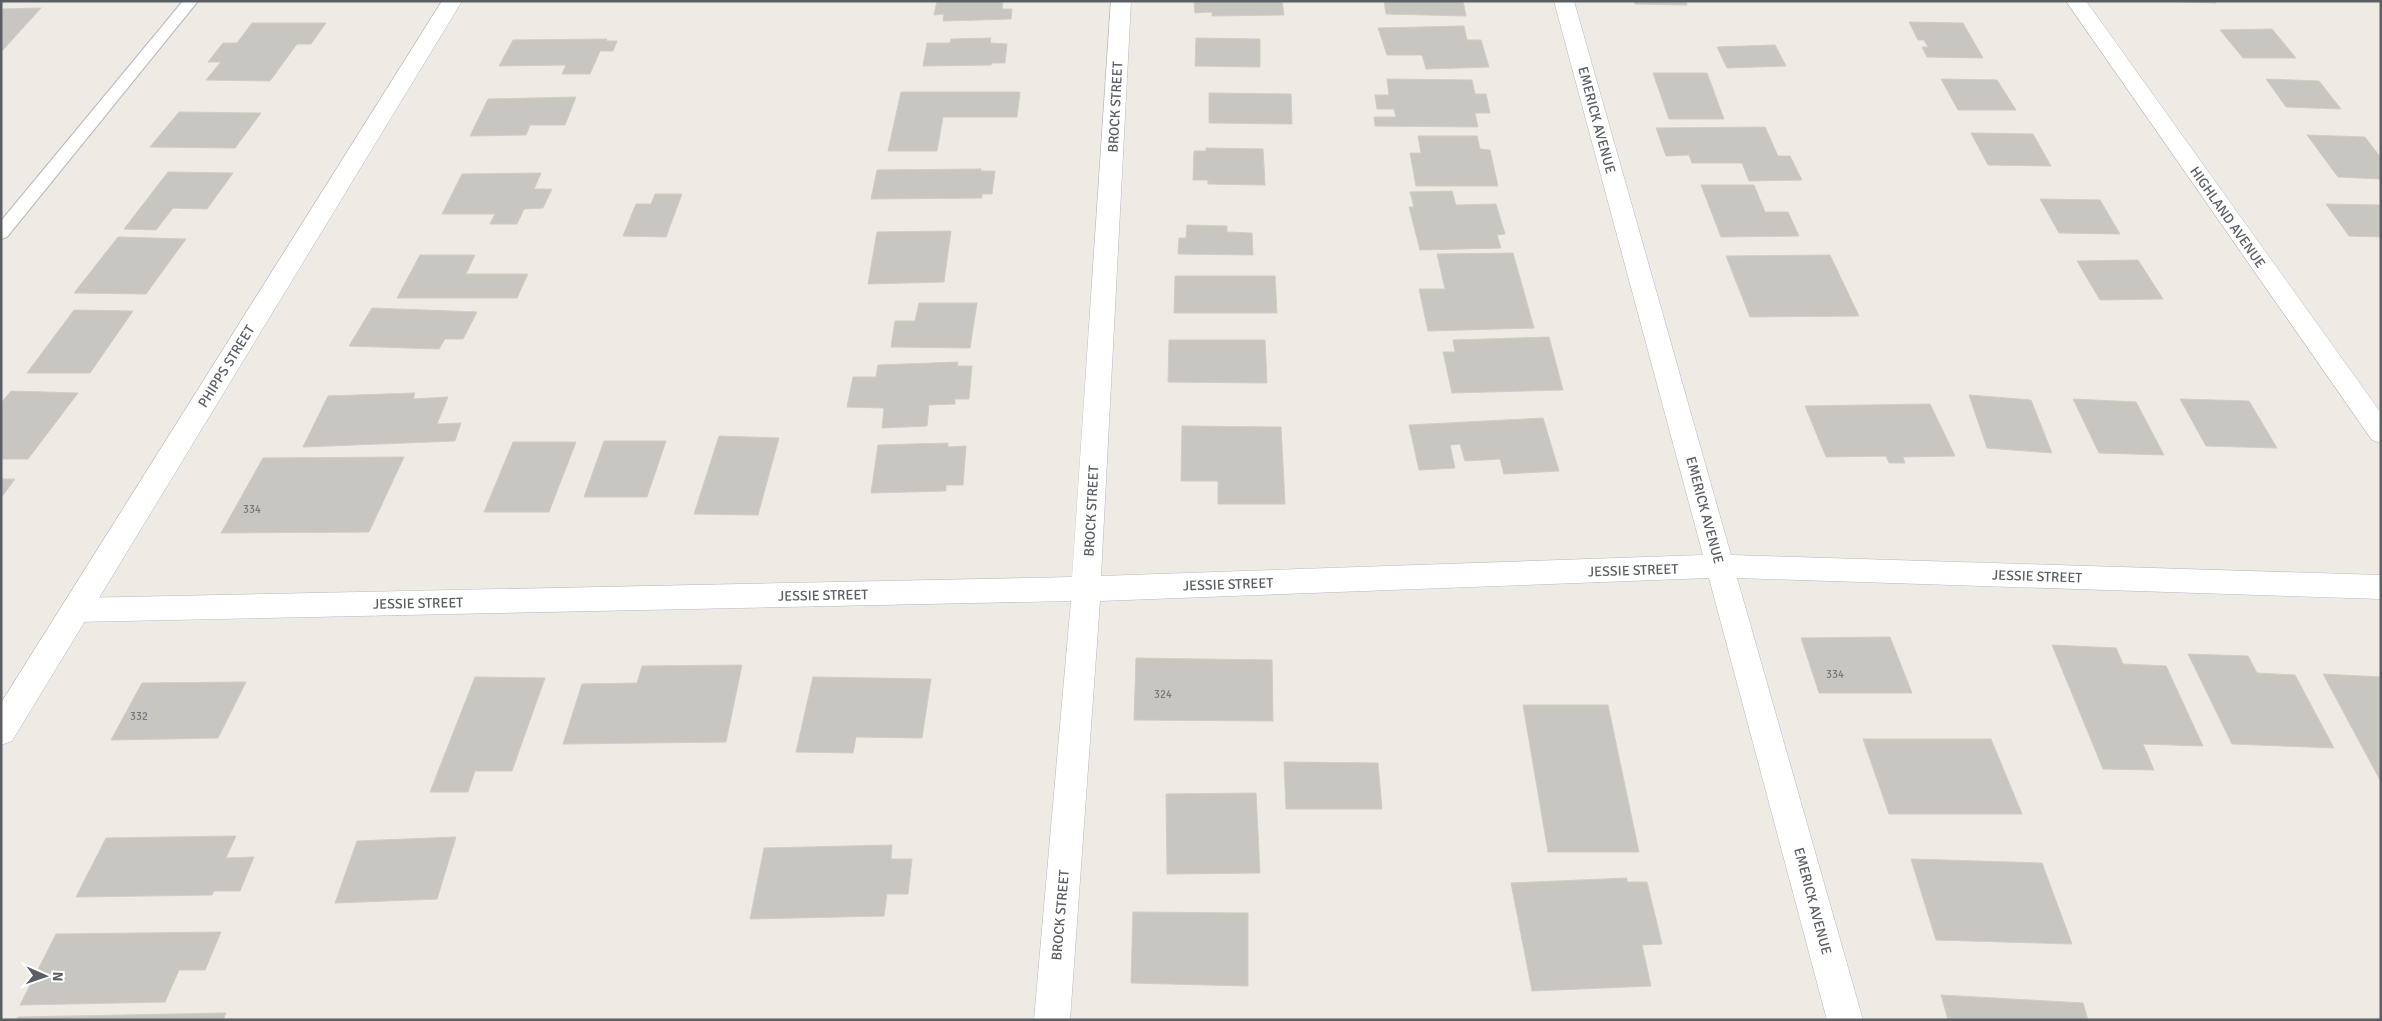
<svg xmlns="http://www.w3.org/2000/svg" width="2382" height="1021" font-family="Signika,sans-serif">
<rect width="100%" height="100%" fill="#edebe3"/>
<g fill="#c8c6c0" stroke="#d2cdc2">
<path d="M937,1H1003L1002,9H1012L1011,19L943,21L944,14L934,15Z"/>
<path d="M1194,1H1282L1284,15L1212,16V12L1195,13Z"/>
<path d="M1384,1H1463L1466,16L1386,14Z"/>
<path d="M1634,1H1686L1687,5L1635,4Z"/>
<path d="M2215,1L2216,3L2162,1Z"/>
<path d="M41,8L2,51H1V9Z"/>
<path d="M1909,22L1963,23L1983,58L1927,57L1922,47H1928L1924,40H1918Z"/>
<path d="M252,23H326L311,44H297L270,81L206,80L221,62H208L223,43H237Z"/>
<path d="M1464,26L1467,40H1481L1489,67L1426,69L1422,55H1387L1378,28Z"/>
<path d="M2272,29L2296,58H2243L2220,30Z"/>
<path d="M991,38L990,43L1007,44L1005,63H992L991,65L923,66L927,43H950L951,39Z"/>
<path d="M1196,38L1260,39V67L1195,66Z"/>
<path d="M607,39L606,41H617L613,51H600L590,74H562L566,65L499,66L513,40Z"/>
<path d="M1775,45L1786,66L1727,68L1717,47Z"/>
<path d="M1653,73H1707L1724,119H1669Z"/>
<path d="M1387,79L1472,80L1475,94H1486L1490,113H1475L1478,127L1375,126L1374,117H1396L1394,109H1377L1375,95H1389Z"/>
<path d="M1941,79L1997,80L2016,110H1958Z"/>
<path d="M2266,79L2319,81L2341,109L2286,107Z"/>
<path d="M901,92H1020L1017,117H943L937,151H888Z"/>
<path d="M1209,93L1291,94L1292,124L1209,123Z"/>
<path d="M576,97L565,125H530L526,135L470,136L488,99Z"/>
<path d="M179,112L261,113L235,148L150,147Z"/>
<path d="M1765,127L1778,156H1790L1802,180L1749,181L1742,163H1692L1689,155L1666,156L1656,128Z"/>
<path d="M1971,133L2033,134L2051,166L1988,165Z"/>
<path d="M2307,135L2365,137L2381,158V179L2338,177Z"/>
<path d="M1418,136H1477L1480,149L1490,150L1498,186H1416L1410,153H1421Z"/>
<path d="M1206,148L1263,149L1265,185L1208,184V180H1193L1194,151H1206Z"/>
<path d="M981,169V171H995L992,194H982V198L871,199L877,170Z"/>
<path d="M168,172L233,173L207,209L173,208L156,230L124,229Z"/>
<path d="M541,173L534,189H552L543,208L524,209L517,224H490L495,214H442L462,174Z"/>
<path d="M1701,185H1754L1765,212H1788L1799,236L1721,237Z"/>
<path d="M1452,191L1456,205L1496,204L1505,234L1497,235L1501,248L1420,250L1409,207H1414L1410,192Z"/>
<path d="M655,194H682L666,237L623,236L636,204H651Z"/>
<path d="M2040,199L2100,200L2120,234L2059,233Z"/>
<path d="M2326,204L2381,205V237L2349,236Z"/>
<path d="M1187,225L1227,226V232L1252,233L1253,255L1178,254L1179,238H1186Z"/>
<path d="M951,231L944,282L868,284L877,232Z"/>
<path d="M118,237L186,239L146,294L74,293Z"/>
<path d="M1513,253L1534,328L1428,331L1419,289H1445L1437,254Z"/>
<path d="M420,255H475L466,274H528L517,298H397Z"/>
<path d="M1830,255L1859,316L1750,317L1726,256Z"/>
<path d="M2138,260L2163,299L2100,300L2077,261Z"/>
<path d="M1175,276H1275L1277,313H1174Z"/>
<path d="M919,303H977L970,348L891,347L895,321H915Z"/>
<path d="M372,308L477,312L463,339H445L439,349L349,346Z"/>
<path d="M74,310L133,311L90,373H27Z"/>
<path d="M1549,337L1563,390L1452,393L1443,352H1455L1453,340Z"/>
<path d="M1169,340H1265L1267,383L1168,382Z"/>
<path d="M958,362L957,366H972L969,399H955V404L929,405L927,426L882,428L884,408L847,407L853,377H876L878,365Z"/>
<path d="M11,391L78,393L28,459H1V403Z"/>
<path d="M415,393L413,399L448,397L437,424L461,423L455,441L303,447L328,396Z"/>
<path d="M1969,395L2031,400L2052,453L1987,448Z"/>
<path d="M2073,399L2136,402L2164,455L2099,453Z"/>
<path d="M2180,399L2249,401L2277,448L2206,446Z"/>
<path d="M1930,404L1955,456L1903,457L1905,463H1889L1886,456L1826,457L1805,406Z"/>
<path d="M1543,418L1559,471L1504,474L1500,459L1465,461L1460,444L1450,445L1455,468L1419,470L1409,425Z"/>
<path d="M1182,426L1281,427L1285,504H1218V481H1181Z"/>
<path d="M719,436L779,438L758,515L694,514Z"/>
<path d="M604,441H666L647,497H584Z"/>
<path d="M513,442H576L549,512H484Z"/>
<path d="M948,443V447L966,446L963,485H946V491L871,493L878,445Z"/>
<path d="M404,457L369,532L221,533L263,458Z"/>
<path d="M1,479H15L1,498Z"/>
<path d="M1890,637L1912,693H1819L1801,638Z"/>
<path d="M2052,645L2116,648L2123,664L2166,666L2203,746L2143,744L2154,770L2103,769Z"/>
<path d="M2188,654L2248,656L2257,673L2295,675L2334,748L2232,744Z"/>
<path d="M1136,658L1272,660L1273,721L1134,720Z"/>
<path d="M742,665L726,742L563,744L582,684L637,683L642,666Z"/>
<path d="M2323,674L2381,677V782Z"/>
<path d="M475,677L545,678L512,771H475L468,792H430Z"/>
<path d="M813,677L931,679L922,738L856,737L853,753L796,752Z"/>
<path d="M246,682L218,738L111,740L142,683Z"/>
<path d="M1523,705H1608L1639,852H1548Z"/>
<path d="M1863,739H1991L2022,814H1889Z"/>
<path d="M1284,762L1378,763L1382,809H1286Z"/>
<path d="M1256,793L1260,873L1167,874L1166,794Z"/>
<path d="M236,836L226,858L254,857L240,891H214L212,895L76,897L106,838Z"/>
<path d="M456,837L437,899L335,903L357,841Z"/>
<path d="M892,845L891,859H912L908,894H887L884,916L750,919L764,848Z"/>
<path d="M1911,859L2042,863L2072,944L1936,940Z"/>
<path d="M1627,878V882H1647L1662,944L1642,945L1651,986L1532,991L1511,883Z"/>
<path d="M1133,912L1248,913V986L1131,983Z"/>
<path d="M221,932L205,970H179L165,1002L20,1005L56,934Z"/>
<path d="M1941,995L2083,1003L2088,1020H1948Z"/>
<path d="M226,1013L223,1020H16L18,1017Z"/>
</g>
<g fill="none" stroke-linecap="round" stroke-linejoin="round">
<g stroke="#b6b9bd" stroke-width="2">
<path id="service" d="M183,1H198L7,237L1,239V221Z"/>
</g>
<g stroke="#b6b9bd" stroke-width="1">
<g id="minor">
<path d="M1111,1H1131L1101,576L1703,555L1554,1H1574L1731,555L2381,575V599L1737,578L1863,1020H1827L1709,578L1100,601L1070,1020H1034L1071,601L75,622L65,619L60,610L65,601L75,598L1072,577Z"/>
<path d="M2066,1H2086L2381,413V443L2372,440Z"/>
</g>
</g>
<g stroke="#b5b8bd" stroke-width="1">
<path id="secondary" d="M442,1H462L12,741L1,745V703Z"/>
</g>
<use href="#service" fill="#fff" fill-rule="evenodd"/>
<use href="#minor" fill="#fff" fill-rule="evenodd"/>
<use href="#secondary" fill="#fff" fill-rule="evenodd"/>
</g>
<g text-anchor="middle" stroke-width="4" stroke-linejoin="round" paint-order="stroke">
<g font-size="11" fill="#76797a">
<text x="252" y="513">334</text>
<text x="1835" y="678">334</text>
<text x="1163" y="698">324</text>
<text x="139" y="720">332</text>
</g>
<g font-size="14" fill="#5b5f63" stroke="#fff">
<text transform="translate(1115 107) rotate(-87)" y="5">BROCK STREET</text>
<text transform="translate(1597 120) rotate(75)" y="5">EMERICK AVENUE</text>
<text transform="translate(2228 217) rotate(55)" y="5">HIGHLAND AVENUE</text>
<text transform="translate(226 366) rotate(-58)" y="5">PHIPPS STREET</text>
<text transform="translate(1705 510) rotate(75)" y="5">EMERICK AVENUE</text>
<text transform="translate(1091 511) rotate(-87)" y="5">BROCK STREET</text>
<text transform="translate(1633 570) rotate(-2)" y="5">JESSIE STREET</text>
<text transform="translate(2037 576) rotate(2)" y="5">JESSIE STREET</text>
<text transform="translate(1228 584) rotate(-2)" y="5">JESSIE STREET</text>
<text transform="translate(823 595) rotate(-1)" y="5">JESSIE STREET</text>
<text transform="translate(418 603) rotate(-1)" y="5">JESSIE STREET</text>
<text transform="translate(1813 901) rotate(75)" y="5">EMERICK AVENUE</text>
<text transform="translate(1060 915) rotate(-85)" y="5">BROCK STREET</text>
</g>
</g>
<rect width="2382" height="1021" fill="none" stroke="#5b5f63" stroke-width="5"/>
<g transform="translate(45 976) rotate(92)" stroke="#ffffff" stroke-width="4" paint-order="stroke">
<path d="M0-4L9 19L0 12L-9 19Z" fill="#5b5f63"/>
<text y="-8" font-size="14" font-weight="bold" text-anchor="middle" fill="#5b5f63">N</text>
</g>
</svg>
